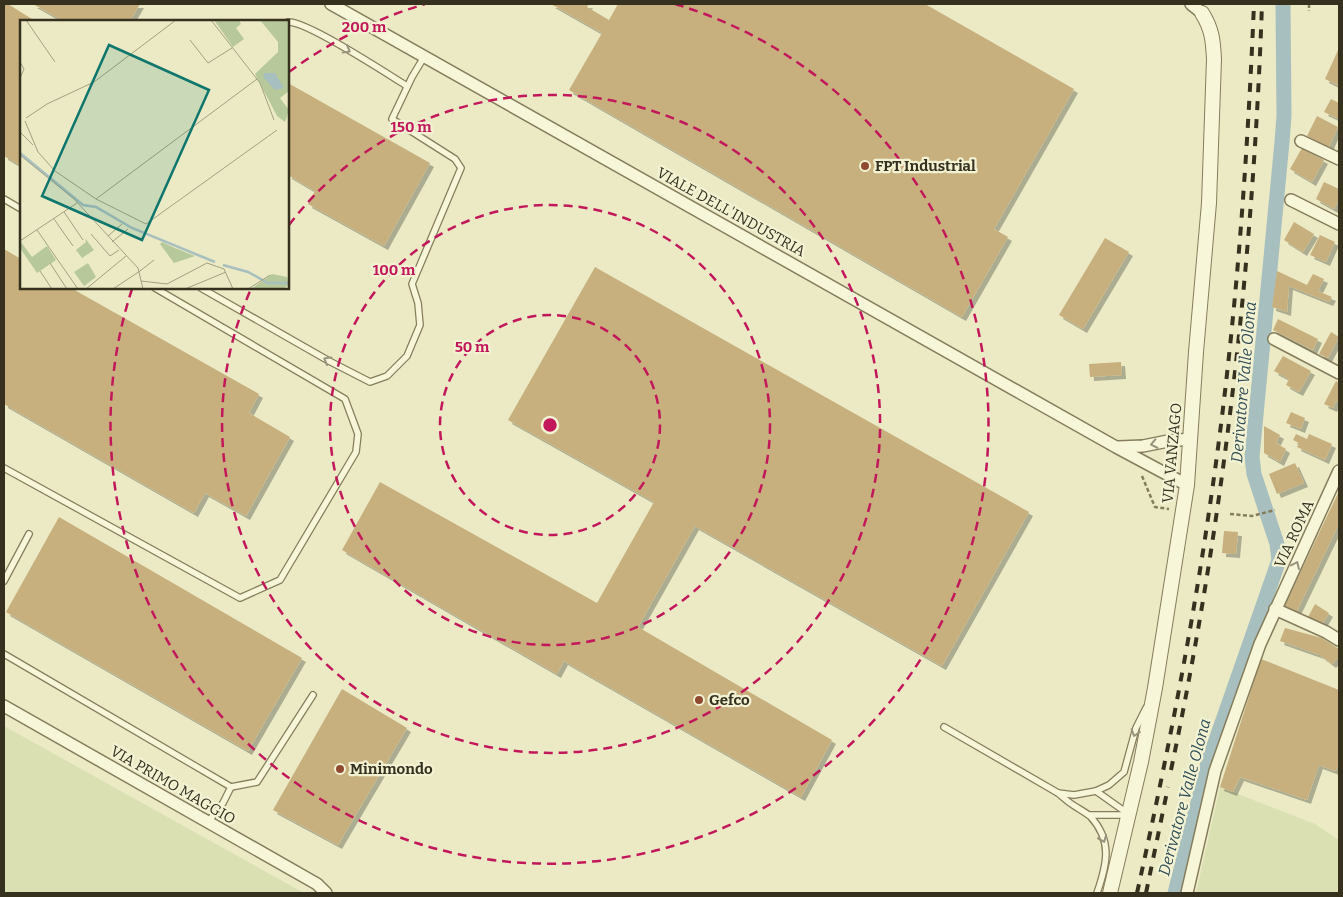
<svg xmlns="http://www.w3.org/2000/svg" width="1343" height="897" font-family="Bitter,serif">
<defs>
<filter id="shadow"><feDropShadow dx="4" dy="4" stdDeviation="0" flood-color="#0004"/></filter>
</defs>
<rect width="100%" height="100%" fill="#ebeac5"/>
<g fill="#dbe0b3">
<path d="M4,726L304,893H4Z"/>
<path d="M1220,787L1315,824L1339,840V893H1196Z"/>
</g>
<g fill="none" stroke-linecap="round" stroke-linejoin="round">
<path stroke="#a7bfbe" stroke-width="15" d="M1175,893L1208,763L1279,560L1277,544L1254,474L1252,457L1282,142L1284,116L1283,4"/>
</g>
<g fill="#c7b07e" filter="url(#shadow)">
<path d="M4,4H8L35,21H21V166L4,156Z"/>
<path d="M33,4H140L130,21H63Z"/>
<path d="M551,4H589L587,7L609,20L618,4H925L1074,89L994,229L1008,237L962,317L569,90L602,33Z"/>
<path d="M1339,48V86L1325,79Z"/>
<path d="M288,83L430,163L384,246L308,204L315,191L288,175Z"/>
<path d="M1331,99L1339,103V119L1324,112Z"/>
<path d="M1317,116L1338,127L1329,147L1307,136Z"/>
<path d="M1302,148L1324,160L1312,182L1290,169Z"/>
<path d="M1324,182L1339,189V199L1334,209L1316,199Z"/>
<path d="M1294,222L1314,234L1303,252L1284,240Z"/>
<path d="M1320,235L1335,242L1326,262L1310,255Z"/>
<path d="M1105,238L1129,252L1083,329L1059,315Z"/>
<path d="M4,249L21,259V288H71L259,394L249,413L290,437L246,516L205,493L194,513L4,404Z"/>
<path d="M595,267L1029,512L942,666L695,526L638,627L832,740L801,797L564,661L557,674L342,550L380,482L597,603L654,502L508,420Z"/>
<path d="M1277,271L1307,285L1313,274L1324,279L1318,291L1332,297L1329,302L1289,286L1287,312L1272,307Z"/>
<path d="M1278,319L1318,339L1313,350L1273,330Z"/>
<path d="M1331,332L1339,337L1328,358L1319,354Z"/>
<path d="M1283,356L1311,371L1299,392L1286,385L1289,379L1274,371Z"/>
<path d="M1121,362L1122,375L1090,377L1089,364Z"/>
<path d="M1336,381L1339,383V402L1336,401L1333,408L1324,404Z"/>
<path d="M1291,412L1305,418L1301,429L1286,423Z"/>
<path d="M1264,426L1280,435L1276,443L1286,449L1280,462L1264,453Z"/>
<path d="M1296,434L1307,439L1309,434L1332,444L1325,460L1297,447L1299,443L1293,440Z"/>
<path d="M1295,463L1304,483L1277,494L1269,474Z"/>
<path d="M1339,491V524L1296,613L1284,607Z"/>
<path d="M59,517L302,658L248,751L6,612Z"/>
<path d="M1224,531L1238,532L1236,554L1222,553Z"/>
<path d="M1315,604L1329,613L1323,623L1308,617Z"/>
<path d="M1285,628L1322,638L1339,649V657L1332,664L1320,655L1280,641Z"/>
<path d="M1261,659L1339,690V765L1335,771L1319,765L1307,800L1240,777L1233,792L1220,787Z"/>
<path d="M342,689L407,728L338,845L273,810Z"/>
</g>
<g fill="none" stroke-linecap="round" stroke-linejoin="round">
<g stroke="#857d5c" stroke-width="8">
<g id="service">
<path d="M288,22C307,21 386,73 407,86"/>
<path d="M4,199L21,209"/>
<path d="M201,288L329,361L370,382L387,376L407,356L420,325L418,303L412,284L461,168L455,159L392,119L412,77L424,57"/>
<path d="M4,468L240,598L280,580L356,452L358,434L345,399L155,288"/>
<path d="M4,581L29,534"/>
<path d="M4,654L231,787L223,803L208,822"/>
<path d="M944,727L1058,793C1063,797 1068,802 1073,805C1079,809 1085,812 1090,816C1113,841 1107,864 1097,893"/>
<path d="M231,787L257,782L313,695"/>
<path d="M1096,791L1127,813"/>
<path d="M1058,793L1074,795L1096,791L1109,785L1124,772L1136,728L1146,708"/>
<path d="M1089,815H1129"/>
</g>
</g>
<g stroke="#857d5c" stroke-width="14">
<g id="minor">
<path d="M331,4L1116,447L1187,485"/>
<path d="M1191,4L1202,13"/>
<path d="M1301,141L1339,159"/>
<path d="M1291,200L1339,224"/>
<path d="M1274,339L1339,373"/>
<path d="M1118,447L1143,446L1168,441L1191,439"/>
<path d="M1275,609L1326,632L1339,640"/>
<path d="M4,706L317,884L326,893"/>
<path d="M1187,893L1215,771L1260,644L1339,471"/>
</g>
</g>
<g stroke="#857d5c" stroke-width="16">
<path id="tertiary" d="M1110,893L1141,762L1155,688L1187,485L1196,352L1209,203L1214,59C1213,40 1212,29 1202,13"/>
</g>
<g stroke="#857d5c" stroke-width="2.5" stroke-dasharray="4 2.5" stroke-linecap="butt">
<path d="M1309,4V11"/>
<path d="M1142,476L1155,507L1169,509"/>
<path d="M1230,514L1252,516L1275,510"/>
</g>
<use href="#service" stroke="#f7f6d8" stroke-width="5.5"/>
<use href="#minor" stroke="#f7f6d8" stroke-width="11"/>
<use href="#tertiary" stroke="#f7f6d8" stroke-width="14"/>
<g stroke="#36311f" stroke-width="4" stroke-dasharray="9 9" stroke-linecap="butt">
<path d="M1171,770C1224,518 1253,261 1262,4"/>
<path d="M1137,893C1166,762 1192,631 1211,498C1235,335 1247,169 1254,4"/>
<path d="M1146,893L1168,787"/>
</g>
</g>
<defs><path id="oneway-chevron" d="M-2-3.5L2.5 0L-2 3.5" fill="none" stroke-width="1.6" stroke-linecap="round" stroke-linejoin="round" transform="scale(1.25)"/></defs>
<g stroke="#96947c">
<use href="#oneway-chevron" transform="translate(347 50) rotate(29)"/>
<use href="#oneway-chevron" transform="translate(327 360) rotate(-151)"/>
<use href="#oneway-chevron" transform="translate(1154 444) rotate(168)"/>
<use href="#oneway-chevron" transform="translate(1296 565) rotate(-65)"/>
<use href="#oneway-chevron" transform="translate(1135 733) rotate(108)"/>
<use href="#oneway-chevron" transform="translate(1103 839) rotate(68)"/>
</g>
<g fill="none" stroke="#c2185b" stroke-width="2.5" stroke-dasharray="9 6">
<circle cx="550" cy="425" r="110"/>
<circle cx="550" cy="425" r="220"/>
<path d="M289 225A329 329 0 1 1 251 289"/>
<path d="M289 72A439 439 0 0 1 425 4M675 4A439 439 0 1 1 132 289"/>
</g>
<g fill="#904a30" stroke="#f3f3d4" stroke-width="2">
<circle cx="865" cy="166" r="5"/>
<circle cx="699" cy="700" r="5"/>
<circle cx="340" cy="769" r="5"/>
</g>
<g text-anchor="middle" stroke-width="4.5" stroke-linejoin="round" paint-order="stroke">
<g font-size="15" font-weight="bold" fill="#36311f" stroke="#f3f3d4" text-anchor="start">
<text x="875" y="171">FPT Industrial</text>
<text x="709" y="705">Gefco</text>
<text x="350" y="774">Minimondo</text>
</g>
<g font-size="15" fill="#36311f" stroke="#f3f3d4">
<text transform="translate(731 212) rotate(29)" y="5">VIALE DELL'INDUSTRIA</text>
<text transform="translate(1172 453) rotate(-85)" y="5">VIA VANZAGO</text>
<text transform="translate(1294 534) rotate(-65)" y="5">VIA ROMA</text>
<text transform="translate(173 785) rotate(30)" y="5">VIA PRIMO MAGGIO</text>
</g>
<g font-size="16" font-style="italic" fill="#304d55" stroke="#f3f3d4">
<text transform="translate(1243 382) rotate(-85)" y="6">Derivatore Valle Olona</text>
<text transform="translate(1184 797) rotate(-75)" y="6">Derivatore Valle Olona</text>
</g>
</g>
<g transform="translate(20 20)">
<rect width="269" height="269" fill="#ebeac5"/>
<path d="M194,0H219L221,4L216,8L224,19L213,27ZM240,0H269V71L260,78L269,90L265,102L257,96L235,54L258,32V22ZM65,218L74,230L62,238L56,230L66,222ZM1,222L12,237L27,226L36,240L17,253L0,228ZM142,222L155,228L175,236L154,243L140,224ZM68,243L76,257L64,266L54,252ZM252,254L267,257L269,265L263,269H231Z" fill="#b7c99a"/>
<path d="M244,53H255L264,68L255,70L243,57Z" fill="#a7bfbe"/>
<path fill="none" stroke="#a7bfbe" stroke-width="2.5" d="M0,133L63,185L76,187L112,208L195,242M203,245L228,252L248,263H269"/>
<path fill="none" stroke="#a3a083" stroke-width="1" d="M6,0L35,42M191,0L240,63L254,100M170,20L188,43L212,28M0,42L4,49L0,58M6,98L27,84L74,62L156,0M5,101L18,132L35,151L76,179L126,204L257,110M0,112L13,125M0,135L54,179L118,248L123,269M76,179L237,59M44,192L63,220M34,199L53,226M17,210L58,269M71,214L90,236L99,230M88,216L102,204M0,221L57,183M92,222L108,209M30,243L47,269M20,251L32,269M120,251L134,240M121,261L147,264L187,243L204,249L213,269M66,269L106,236M93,269L120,251M165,269L206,252M228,269L250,255"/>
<path fill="#0f766e" fill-opacity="0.15" stroke="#0f766e" stroke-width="2.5" d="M89,25L189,70L122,220L22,176Z"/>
<rect width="269" height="269" fill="none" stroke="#36311f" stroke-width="2.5"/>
</g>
<circle cx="550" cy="425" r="8" fill="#c2185b" stroke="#f3f3d4" stroke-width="2.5"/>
<g font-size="15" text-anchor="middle" font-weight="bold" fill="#c2185b" stroke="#f3f3d4" stroke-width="4.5" stroke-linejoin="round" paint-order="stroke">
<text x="364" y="32">200 m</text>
<text x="411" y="132">150 m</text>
<text x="394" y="275">100 m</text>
<text x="472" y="352">50 m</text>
</g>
<rect width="1343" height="897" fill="none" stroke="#36311f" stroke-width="10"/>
</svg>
